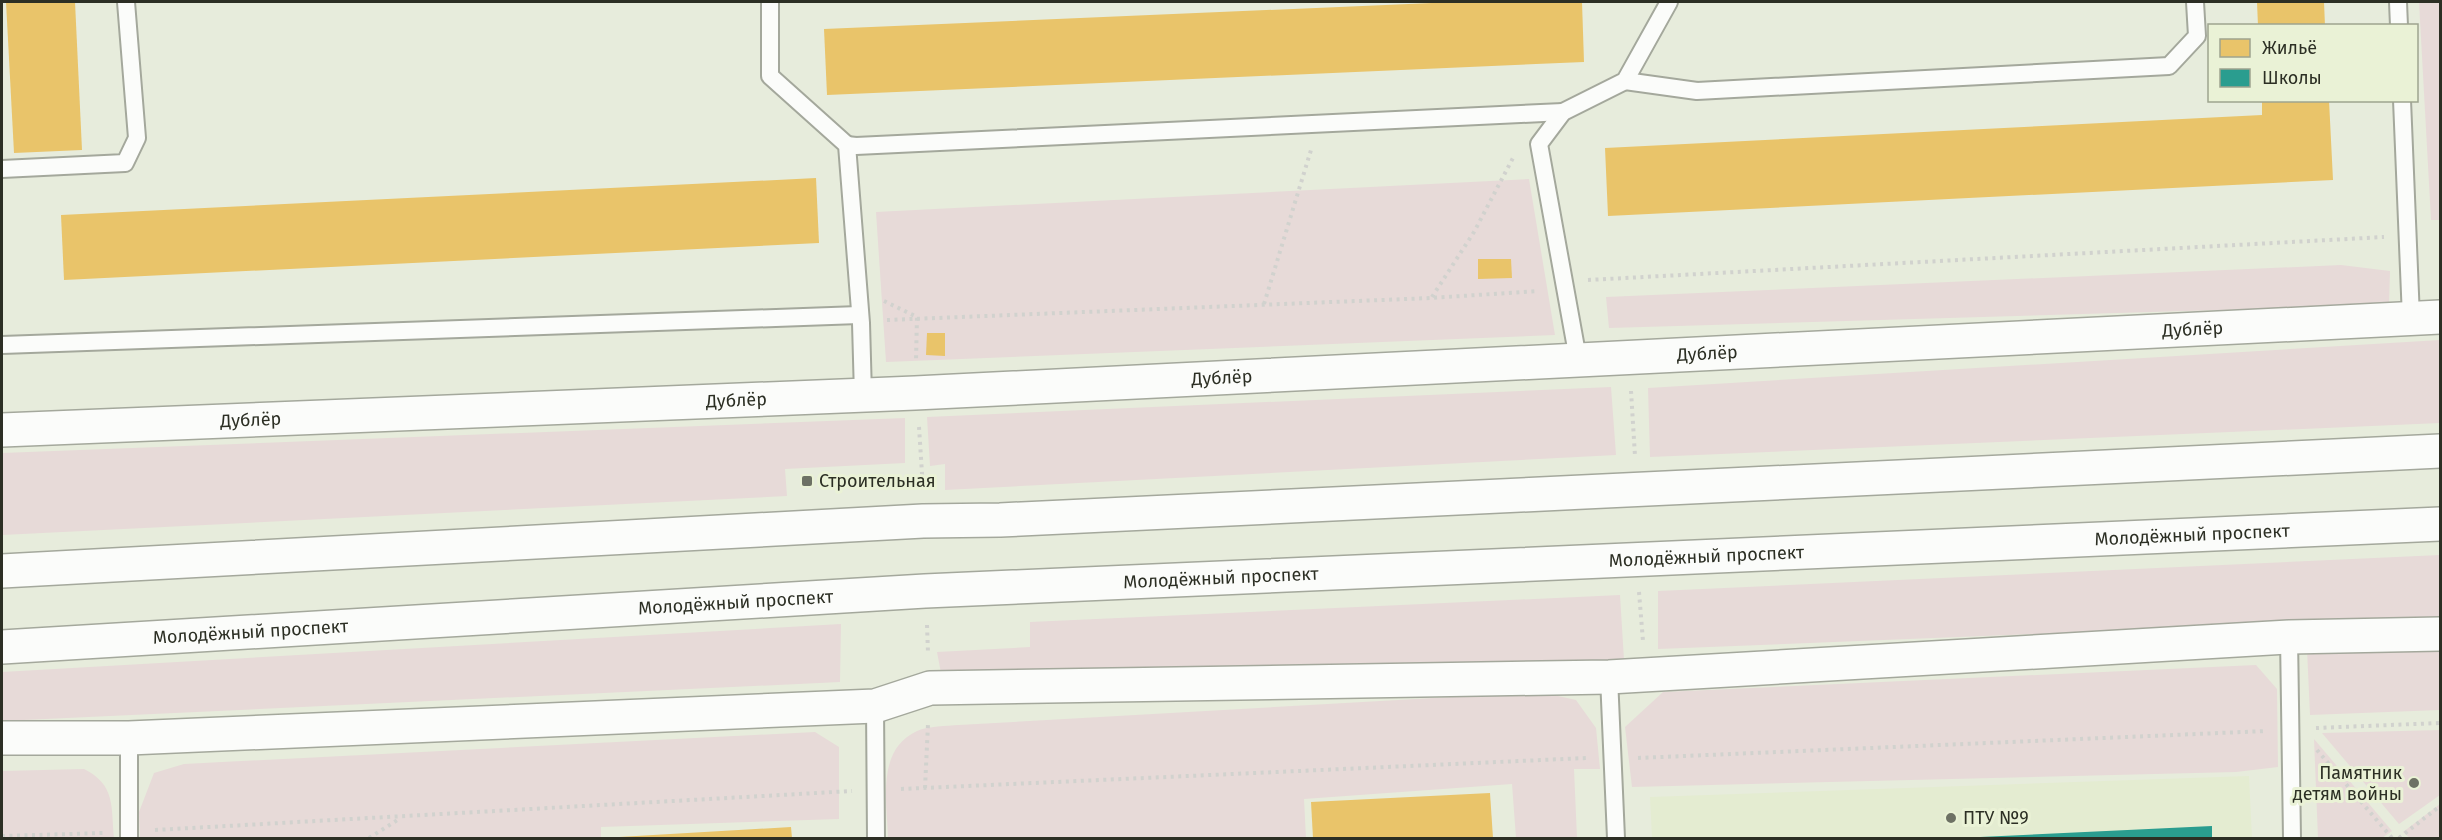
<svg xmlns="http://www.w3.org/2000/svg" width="2442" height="840" font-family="'Fira Sans',sans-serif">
<rect width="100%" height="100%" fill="#e7ecdc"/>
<path fill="#e4ecd1" d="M2249,776L2252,838H1652L1650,797Z"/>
<g fill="#e7dad8">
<path d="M2419,2H2440V220H2431Z"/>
<path d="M1529,179L1555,335L886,362L876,212Z"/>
<path d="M2341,265L2390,271L2389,305L1609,328L1606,297Z"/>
<path d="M2440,340V423L1650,457L1648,388Z"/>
<path d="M1611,387L1616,455L945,490V464L930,466L927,417Z"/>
<path d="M905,418V463L785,469L787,496L2,535V453Z"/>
<path d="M2440,555V618L1658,649V591Z"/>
<path d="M1620,595L1624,660L941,673L937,652L1030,647V622Z"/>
<path d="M841,624L840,682L2,721V672Z"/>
<path d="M2440,644V710L2310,715L2307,649Z"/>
<path d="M2256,665L2277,689L2278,767L2236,772L1632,787L1625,727L1663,692Z"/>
<path d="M1540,692L1576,700L1596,728L1600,769H1574L1577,838H1516L1512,784L1304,799L1306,838H888C887,801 876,750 917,731C929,726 946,726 959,725Z"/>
<path d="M2440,730V795L2399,824L2322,733Z"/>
<path d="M815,732L839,747V819L601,827V838H140L139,812L154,773L184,764Z"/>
<path d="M2314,739L2392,831L2382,838H2318Z"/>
<path d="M84,769C116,785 111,807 114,838H2V771Z"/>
<path d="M2440,804V838H2410L2403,832Z"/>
</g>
<g fill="#e9c46a">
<path d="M6,2H75L82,150L14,153Z"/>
<path d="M1455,2H1582L1584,62L827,95L824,29Z"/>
<path d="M2257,2H2324L2325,26H2258Z"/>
<path d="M2262,100H2329L2333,180L1608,216L1605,148L2262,115Z"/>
<path d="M816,178L819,243L64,280L61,215Z"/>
<path d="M1478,259H1511L1512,278L1478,279Z"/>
<path d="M927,333H945V356L926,355Z"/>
<path d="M1490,793L1493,838H1313L1311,802Z"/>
<path d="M791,827L792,838H619V837Z"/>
</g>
<path fill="#2a9d8f" d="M2212,826V838H1980V837Z"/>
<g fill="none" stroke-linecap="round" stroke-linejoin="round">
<g stroke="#a4a89c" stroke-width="20">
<g id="service">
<path d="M770,2V76L847,145L861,323L863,395"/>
<path d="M2398,2L2399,26"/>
<path d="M1625,81L1697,91L2169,66L2197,36L2195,2"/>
<path d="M2402,100L2411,318"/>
<path d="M847,145L856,146L1563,112"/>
<path d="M2,169L125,163L137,138L126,2"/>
<path d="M2,345L859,315"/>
<path d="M1578,359L1539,144L1563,112L1625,81L1669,2"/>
<path d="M2289,637L2292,838"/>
<path d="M1609,677L1616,838"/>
<path d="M875,706L876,838"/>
<path d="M129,838V738"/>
</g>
</g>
<g stroke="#a4a89c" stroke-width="36">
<g id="minor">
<path id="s1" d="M2,430L915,393L2440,317"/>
<path d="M2,738H129L875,706L930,688L1609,677L2289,637L2440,634"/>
</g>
</g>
<g stroke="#a4a89c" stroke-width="36">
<g id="primary">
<path d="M2,571L923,521L1000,520L2440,451"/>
<path id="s2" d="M2,647L925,591L2440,524"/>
</g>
</g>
<g stroke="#d1d2ce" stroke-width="4" stroke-dasharray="3 4.5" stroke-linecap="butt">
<path d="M1588,280L2384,237"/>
<path d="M1432,297L1474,232L1514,156"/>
<path d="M884,301L917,317L916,360"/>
<path d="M1264,304L1311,150"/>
<path d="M887,320L1431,298L1538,291"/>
<path d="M1631,391L1635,456"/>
<path d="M919,427L923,489"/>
<path d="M1639,592L1643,641"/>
<path d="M927,625L928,653"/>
<path d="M2316,728L2440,723"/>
<path d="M2317,750L2392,838"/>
<path d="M1638,758L2266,731"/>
<path d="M925,788L928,724"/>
<path d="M901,789L1586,758"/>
<path d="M155,830L852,791"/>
<path d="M2,836L103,833"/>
<path d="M369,838L399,819"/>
<path d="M2399,838L2440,806"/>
</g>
<use href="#service" stroke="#fbfcfa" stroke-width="16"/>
<use href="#minor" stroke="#fbfcfa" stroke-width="33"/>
<use href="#primary" stroke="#fbfcfa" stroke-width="33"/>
</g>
<g fill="#6d7164" stroke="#eaf2d6" stroke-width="2">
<rect x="801" y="475" width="12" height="12" rx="3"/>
<circle cx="2414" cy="783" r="6"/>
<circle cx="1951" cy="818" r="6"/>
</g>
<g text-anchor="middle" stroke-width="6" stroke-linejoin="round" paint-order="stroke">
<g font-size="18" fill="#2c2f24" stroke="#eaf2d6">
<text dy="6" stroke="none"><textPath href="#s1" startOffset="2193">Дублёр</textPath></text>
<text dy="6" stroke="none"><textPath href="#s1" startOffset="1707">Дублёр</textPath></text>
<text dy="6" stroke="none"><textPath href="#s1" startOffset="1221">Дублёр</textPath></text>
<text dy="6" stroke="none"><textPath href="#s1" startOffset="735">Дублёр</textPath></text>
<text dy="6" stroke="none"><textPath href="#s1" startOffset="249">Дублёр</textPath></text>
<text dy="6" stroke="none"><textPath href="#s2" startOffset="2193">Молодёжный проспект</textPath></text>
<text dy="6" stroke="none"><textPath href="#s2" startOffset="1707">Молодёжный проспект</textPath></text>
<text dy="6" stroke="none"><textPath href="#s2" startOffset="1221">Молодёжный проспект</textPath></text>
<text dy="6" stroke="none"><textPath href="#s2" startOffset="735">Молодёжный проспект</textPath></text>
<text dy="6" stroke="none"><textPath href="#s2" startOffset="249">Молодёжный проспект</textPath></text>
</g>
<g font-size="18" fill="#2c2f24" stroke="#eaf2d6" text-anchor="start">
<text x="819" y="487">Строительная</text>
<text x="2402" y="779" text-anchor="end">Памятник<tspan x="2402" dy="21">детям войны</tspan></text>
<text x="1963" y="824">ПТУ №9</text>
</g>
</g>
<rect width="2442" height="840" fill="none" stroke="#2c2f24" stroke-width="6"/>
<rect x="2208" y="24" width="210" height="78" fill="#eaf2d6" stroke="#9ea48f" stroke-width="1.5"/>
<rect x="2220" y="39" width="30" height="18" fill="#e9c46a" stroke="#9ea48f" stroke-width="1.5"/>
<text x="2262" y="54" font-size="18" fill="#2c2f24">Жильё</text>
<rect x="2220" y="69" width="30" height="18" fill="#2a9d8f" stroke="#9ea48f" stroke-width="1.5"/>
<text x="2262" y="84" font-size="18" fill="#2c2f24">Школы</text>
</svg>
